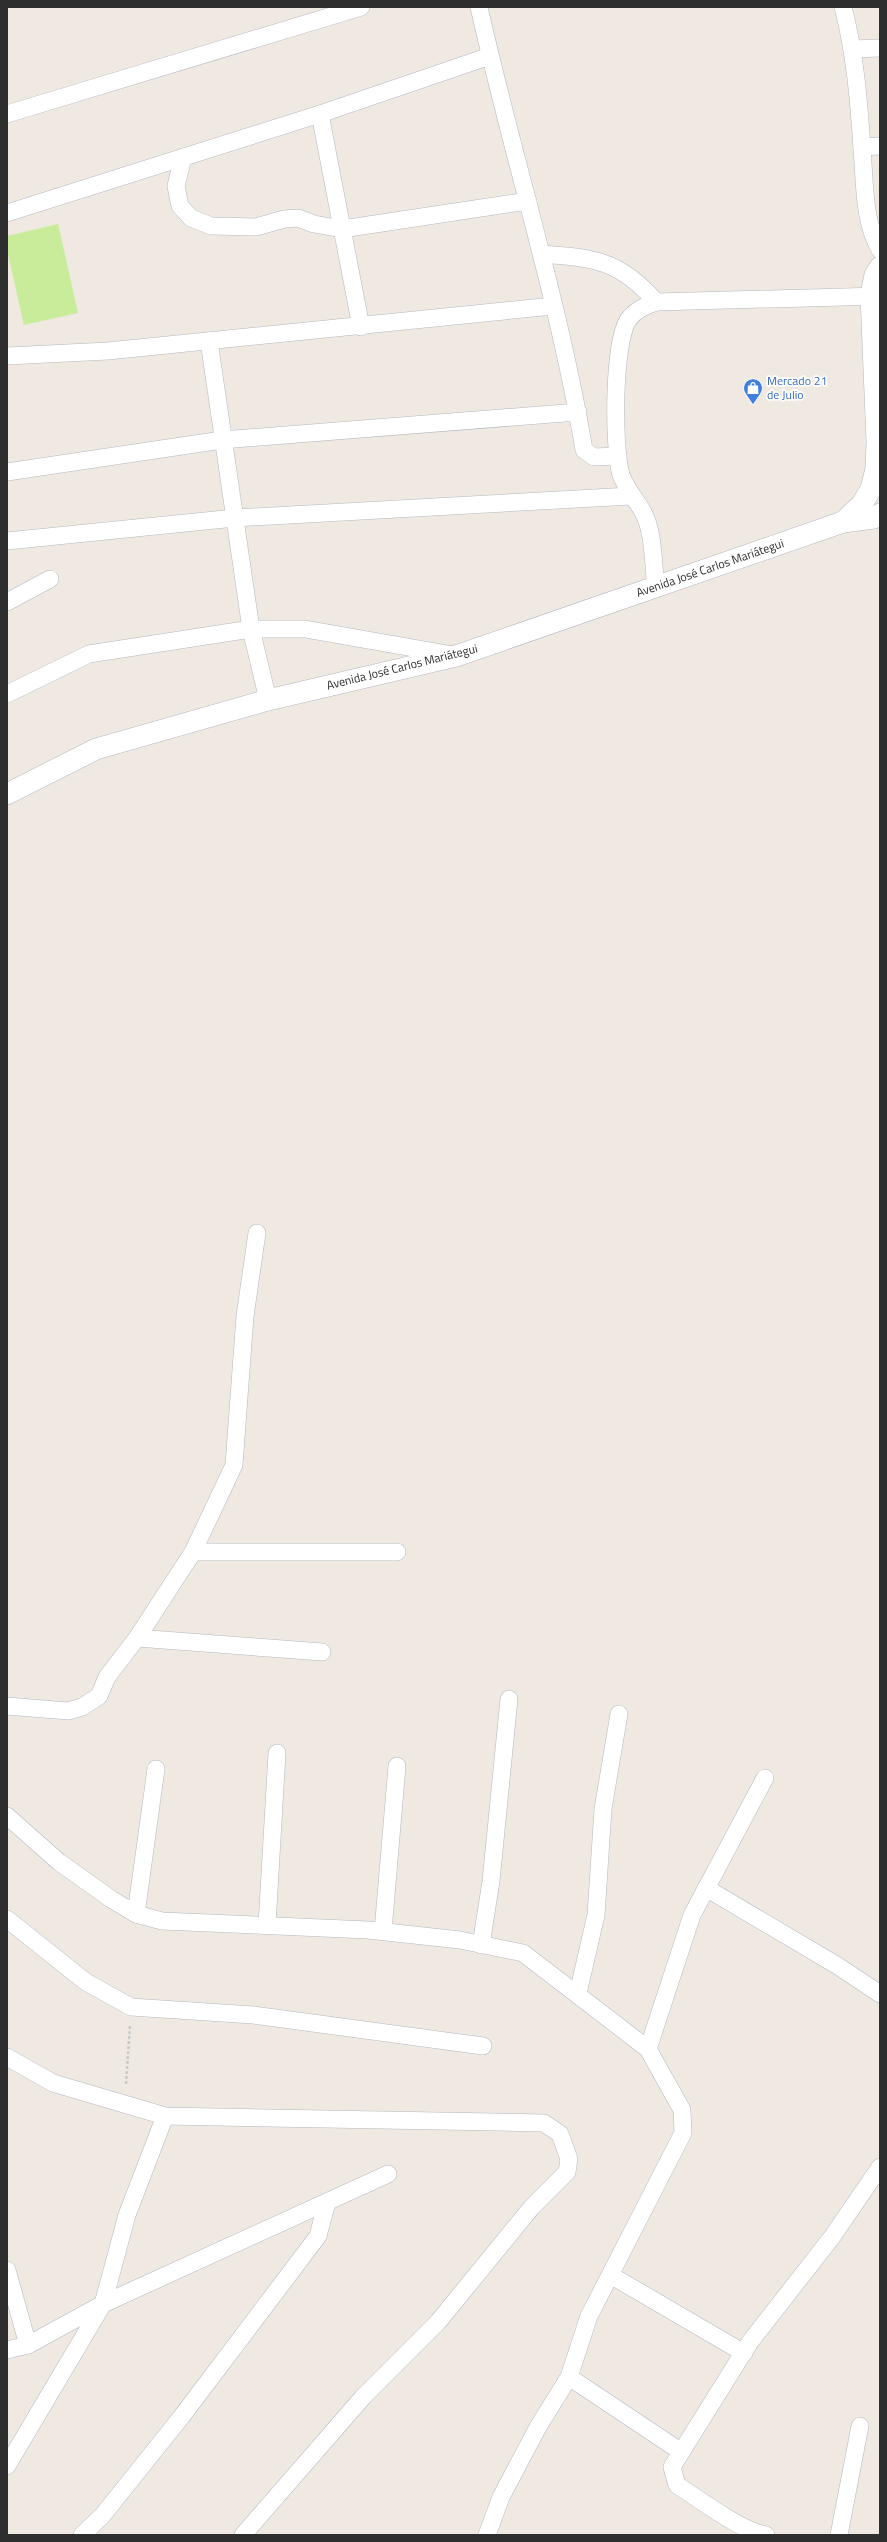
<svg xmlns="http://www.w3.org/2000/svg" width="887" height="2542" font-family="'Titillium Web',sans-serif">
<rect width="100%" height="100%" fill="#efe9e1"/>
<path fill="#c9ec9a" d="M58,224L78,313L24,325L7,250V236Z"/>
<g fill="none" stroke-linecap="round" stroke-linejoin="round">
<g stroke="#b4b7c1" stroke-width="18">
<g id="minor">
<path d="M479,7C512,155 559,300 584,450L594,457L618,456"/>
<path d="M843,7C855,53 859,102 862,149C865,183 863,220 880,250"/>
<path d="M852,49L880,48"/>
<path d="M7,114L361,7"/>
<path d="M320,114L361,327"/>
<path d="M862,147L880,146"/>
<path d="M183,157L176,186L180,206L191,218L211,226L256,227L284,219L298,218L314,224L342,229L528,201"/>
<path d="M7,213L320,114L490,56"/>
<path d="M542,254C594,258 620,260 656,302L880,296"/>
<path d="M656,302C645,306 635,310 628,320C613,345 613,446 621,475C626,489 636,499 643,512C654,532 653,564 656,587"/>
<path d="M209,341L251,629L268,700"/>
<path d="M7,356L108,351L553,306"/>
<path d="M7,472L222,440L578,412"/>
<path d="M7,541L235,518L631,496"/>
<path d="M7,602L50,579"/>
<path d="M7,694L89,654L251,629H305L453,655"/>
<path d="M193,1552H397"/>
<path d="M137,1638L322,1652"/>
<path d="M7,1706L68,1711L82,1707L99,1696L107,1677L137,1638L193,1552L234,1465L245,1316L257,1233"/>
<path d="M7,1816L59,1862L111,1899L136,1914L162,1921L368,1930L460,1940L523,1953L648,2049L682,2110L683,2133L589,2316L569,2377L538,2427L501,2497L487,2535"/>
<path d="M706,1888L838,1966L880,1994"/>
<path d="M136,1914L156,1769"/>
<path d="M7,1919L86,1982L131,2007L253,2015L483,2046"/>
<path d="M267,1925L277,1753"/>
<path d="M383,1931L397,1766"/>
<path d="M481,1945L491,1881L509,1699"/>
<path d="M578,1993L596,1915L603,1809L619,1714"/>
<path d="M648,2049L692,1915L765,1778"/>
<path d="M7,2057L53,2083L165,2116L544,2123L560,2134L569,2159L567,2172L531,2208L438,2322L363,2397L243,2535"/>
<path d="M7,2270L28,2345"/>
<path d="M612,2276L744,2353"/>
<path d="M7,2350L28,2345L103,2304L388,2174"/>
<path d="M569,2377L680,2451"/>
<path d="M7,2466L103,2304L127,2215L165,2116"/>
<path d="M82,2535L102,2516L182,2416L318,2236L327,2202"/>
<path d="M766,2535C741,2531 699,2499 677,2485L672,2467L750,2342L832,2237L880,2167"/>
<path d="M839,2535L860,2426"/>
</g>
</g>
<g stroke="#b4b7c1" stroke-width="22">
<g id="tertiary">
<path d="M843,522L862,504L871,489L876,469L877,442L871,295L875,275L880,267"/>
<path d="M7,794L96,749L268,700L456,656L843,522L874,518L880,514"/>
</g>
</g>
<path stroke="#c9c9c9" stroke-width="2.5" stroke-dasharray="3 2" stroke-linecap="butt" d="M126,2084L130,2026"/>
<use href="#minor" stroke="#fff" stroke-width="17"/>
<use href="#tertiary" stroke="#fff" stroke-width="21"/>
</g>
<defs>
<g id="shop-pin" transform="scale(1)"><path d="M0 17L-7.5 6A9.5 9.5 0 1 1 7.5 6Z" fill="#3f7fe0" stroke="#fff"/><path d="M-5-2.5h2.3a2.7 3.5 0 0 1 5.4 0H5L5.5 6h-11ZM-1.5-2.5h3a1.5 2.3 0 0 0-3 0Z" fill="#fff"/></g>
</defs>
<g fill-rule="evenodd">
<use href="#shop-pin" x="753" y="388"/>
</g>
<g text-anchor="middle" stroke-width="3.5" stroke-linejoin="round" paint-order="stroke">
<g font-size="12" fill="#366cbe" stroke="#fff" text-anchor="start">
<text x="767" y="385">Mercado 21<tspan x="767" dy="14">de Julio</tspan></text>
</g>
<g font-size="12" fill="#2e2e2e" stroke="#fff">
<text transform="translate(710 568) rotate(-19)" y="4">Avenida José Carlos Mariátegui</text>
<text transform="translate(402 667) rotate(-14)" y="4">Avenida José Carlos Mariátegui</text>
</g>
</g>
<rect width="887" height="2542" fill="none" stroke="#2e2e2e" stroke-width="16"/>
</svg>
